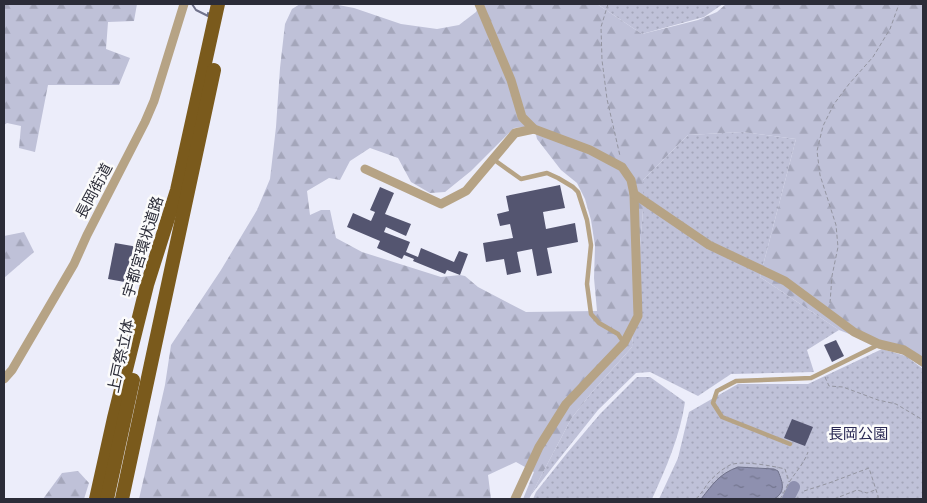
<svg xmlns="http://www.w3.org/2000/svg" width="927" height="503" font-family="'Public Sans','Noto Sans JP',sans-serif">
<defs>
<pattern id="green-dots" width="8" height="8" patternUnits="userSpaceOnUse" patternTransform="scale(1.25)"><rect width="8" height="8" fill="#bfc1d8"/><path d="M2 2h.1M6 6h.1" fill="none" stroke="#a4a6ba" stroke-width="1.8" stroke-linecap="round"/></pattern>
<pattern id="forest-firs" width="22" height="20" patternUnits="userSpaceOnUse" patternTransform="scale(1.25)"><rect width="22" height="20" fill="#bfc1d8"/><path d="M5 1l3.5 6h-7zM16 11l3.5 6h-7z" fill="#a4a6ba"/></pattern>
<pattern id="water-ripples" width="26" height="14" patternUnits="userSpaceOnUse" patternTransform="scale(1.25)"><rect width="26" height="14" fill="#8e90af"/><path d="M2 4q2-2 4 0t4 0M15 11q2-2 4 0t4 0" fill="none" stroke="#74768f"/></pattern>
</defs>
<rect width="100%" height="100%" fill="#ecedfa"/>
<g fill="url(#green-dots)">
<path d="M597,4H723L704,17L642,34Z"/>
<path d="M742,132L796,139L760,277L839,330L807,350L814,372L731,374L698,396L650,372L636,373L598,410L555,464L531,495L571,419L592,392L632,347L643,210V180L688,135Z"/>
<path d="M882,349L906,356L923,369V499H659L678,458L689,412L738,384H808Z"/>
<path d="M637,377H650L685,402C680,436 666,468 652,499H533L536,492L567,453L600,414Z"/>
</g>
<g fill="url(#forest-firs)" fill-rule="evenodd">
<path d="M4,4H137L134,21L108,22L106,49L130,58L119,85H48L35,152L19,148L21,126L7,123L4,125Z"/>
<path d="M300,4H333L354,8L401,24L437,29L459,25L476,12L480,4H597L642,34L698,20L717,12L726,4H923V368L906,356L839,330L760,277L796,139L742,132L688,135L643,180V210L632,347L592,392L571,419L529,499H523L534,472L516,462L488,475L491,499H139L165,385L171,345L221,270L257,210L270,179L276,127L280,68L285,24L292,9ZM534,126L537,139L561,170L577,183L585,199L591,220L595,246L594,278L597,311L526,312L478,287L465,276L460,275L441,277L362,252L336,238L330,210H321L310,215L307,191L329,178L340,180L350,161L370,148L398,158L411,182L430,193L445,192L471,171L514,128Z"/>
<path d="M24,232L34,252L4,278V236Z"/>
<path d="M78,471L89,483L84,499H43L62,473Z"/>
</g>
<path fill="url(#water-ripples)" stroke="#70728b" d="M738,467L774,469L778,471C783,483 786,492 774,499H701C713,484 719,474 738,467Z"/>
<g fill="none" stroke-linecap="round" stroke-linejoin="round">
<path stroke="#70728b" stroke-width="2" d="M191,4H192L196,10L208,16V13"/>
<path stroke="#8e90af" stroke-width="12" d="M788,499L794,487"/>
</g>
<g fill="#545570">
<path d="M560,185L565,208L543,212L546,229L575,223L578,242L547,248L552,273L537,276L532,249L517,252L521,272L507,275L504,259L486,262L483,243L513,238L510,224L500,226L497,214L509,211L506,196Z"/>
<path d="M380,187L394,193L385,214L411,224L406,236L386,227L384,232L410,242L406,252L418,257L421,248L454,262L459,251L468,254L460,275L447,270L445,274L413,261L414,259L404,255L402,259L377,248L380,241L347,227L353,213L371,221L375,212L370,210Z"/>
<path d="M115,243L138,247L130,283L108,279Z"/>
<path d="M836,340L844,356L832,362L824,345Z"/>
<path d="M792,419L813,427L805,446L784,438Z"/>
</g>
<g fill="none" stroke-linecap="round" stroke-linejoin="round">
<g stroke="#9394a0" stroke-width="1" stroke-dasharray="4 2.5" stroke-linecap="butt">
<path d="M608,4L601,27L602,60L607,99L620,156"/>
<path d="M830,303L832,276L838,247L836,225L820,175L817,151L823,126L834,104L849,84L873,57L890,29L899,4"/>
<path d="M825,377L829,386L843,387L878,400L896,404L923,420"/>
<path d="M804,491L829,483L869,468L878,496V499"/>
<path d="M696,499C701,494 704,489 708,483C713,477 722,469 730,465C741,460 773,466 785,469L789,482"/>
<path d="M780,499C784,494 786,487 790,481C797,470 803,465 808,452"/>
<path d="M834,499L857,490L867,493L875,490"/>
</g>
<g stroke="#b6a385" stroke-width="4.5">
<path d="M493,159L521,179L547,173L558,178L573,187L578,192L587,220L591,245L587,284L591,314L599,323L618,334L624,343"/>
<path d="M790,444L722,417L713,403L717,391L736,381L811,378L878,345"/>
</g>
<g stroke="#b6a385" stroke-width="9">
<path d="M479,4L511,80L522,117L534,129L590,150L622,167L631,180L634,194L638,316L624,343L566,404L539,447L515,499"/>
<path d="M365,169L441,204L466,191L515,133L534,129"/>
<path d="M634,194L709,245L785,281L854,332L879,344L904,350L923,362"/>
<path d="M4,379L12,370L74,264L87,235L145,122L154,101L184,4"/>
</g>
<g stroke="#7a5a1c" stroke-width="14">
<path d="M96,499L114,418L147,285L177,190L218,4"/>
<path d="M107,499L133,380"/>
<path d="M122,499L214,70"/>
</g>
</g>
<g text-anchor="middle" stroke-width="5" stroke-linejoin="round" paint-order="stroke">
<g font-size="15" fill="#2b2c38" stroke="#fbfbfb">
<text transform="translate(94 191) rotate(-62)" y="5">長岡街道</text>
<text transform="translate(143 247) rotate(-73)" y="5">宇都宮環状道路</text>
<text transform="translate(121 356) rotate(-78)" y="5">上戸祭立体</text>
</g>
<g font-size="15" fill="#2a2954" stroke="#fbfbfb">
<text x="858" y="439">長岡公園</text>
</g>
</g>
<rect width="927" height="503" fill="none" stroke="#2b2c38" stroke-width="10"/>
</svg>
